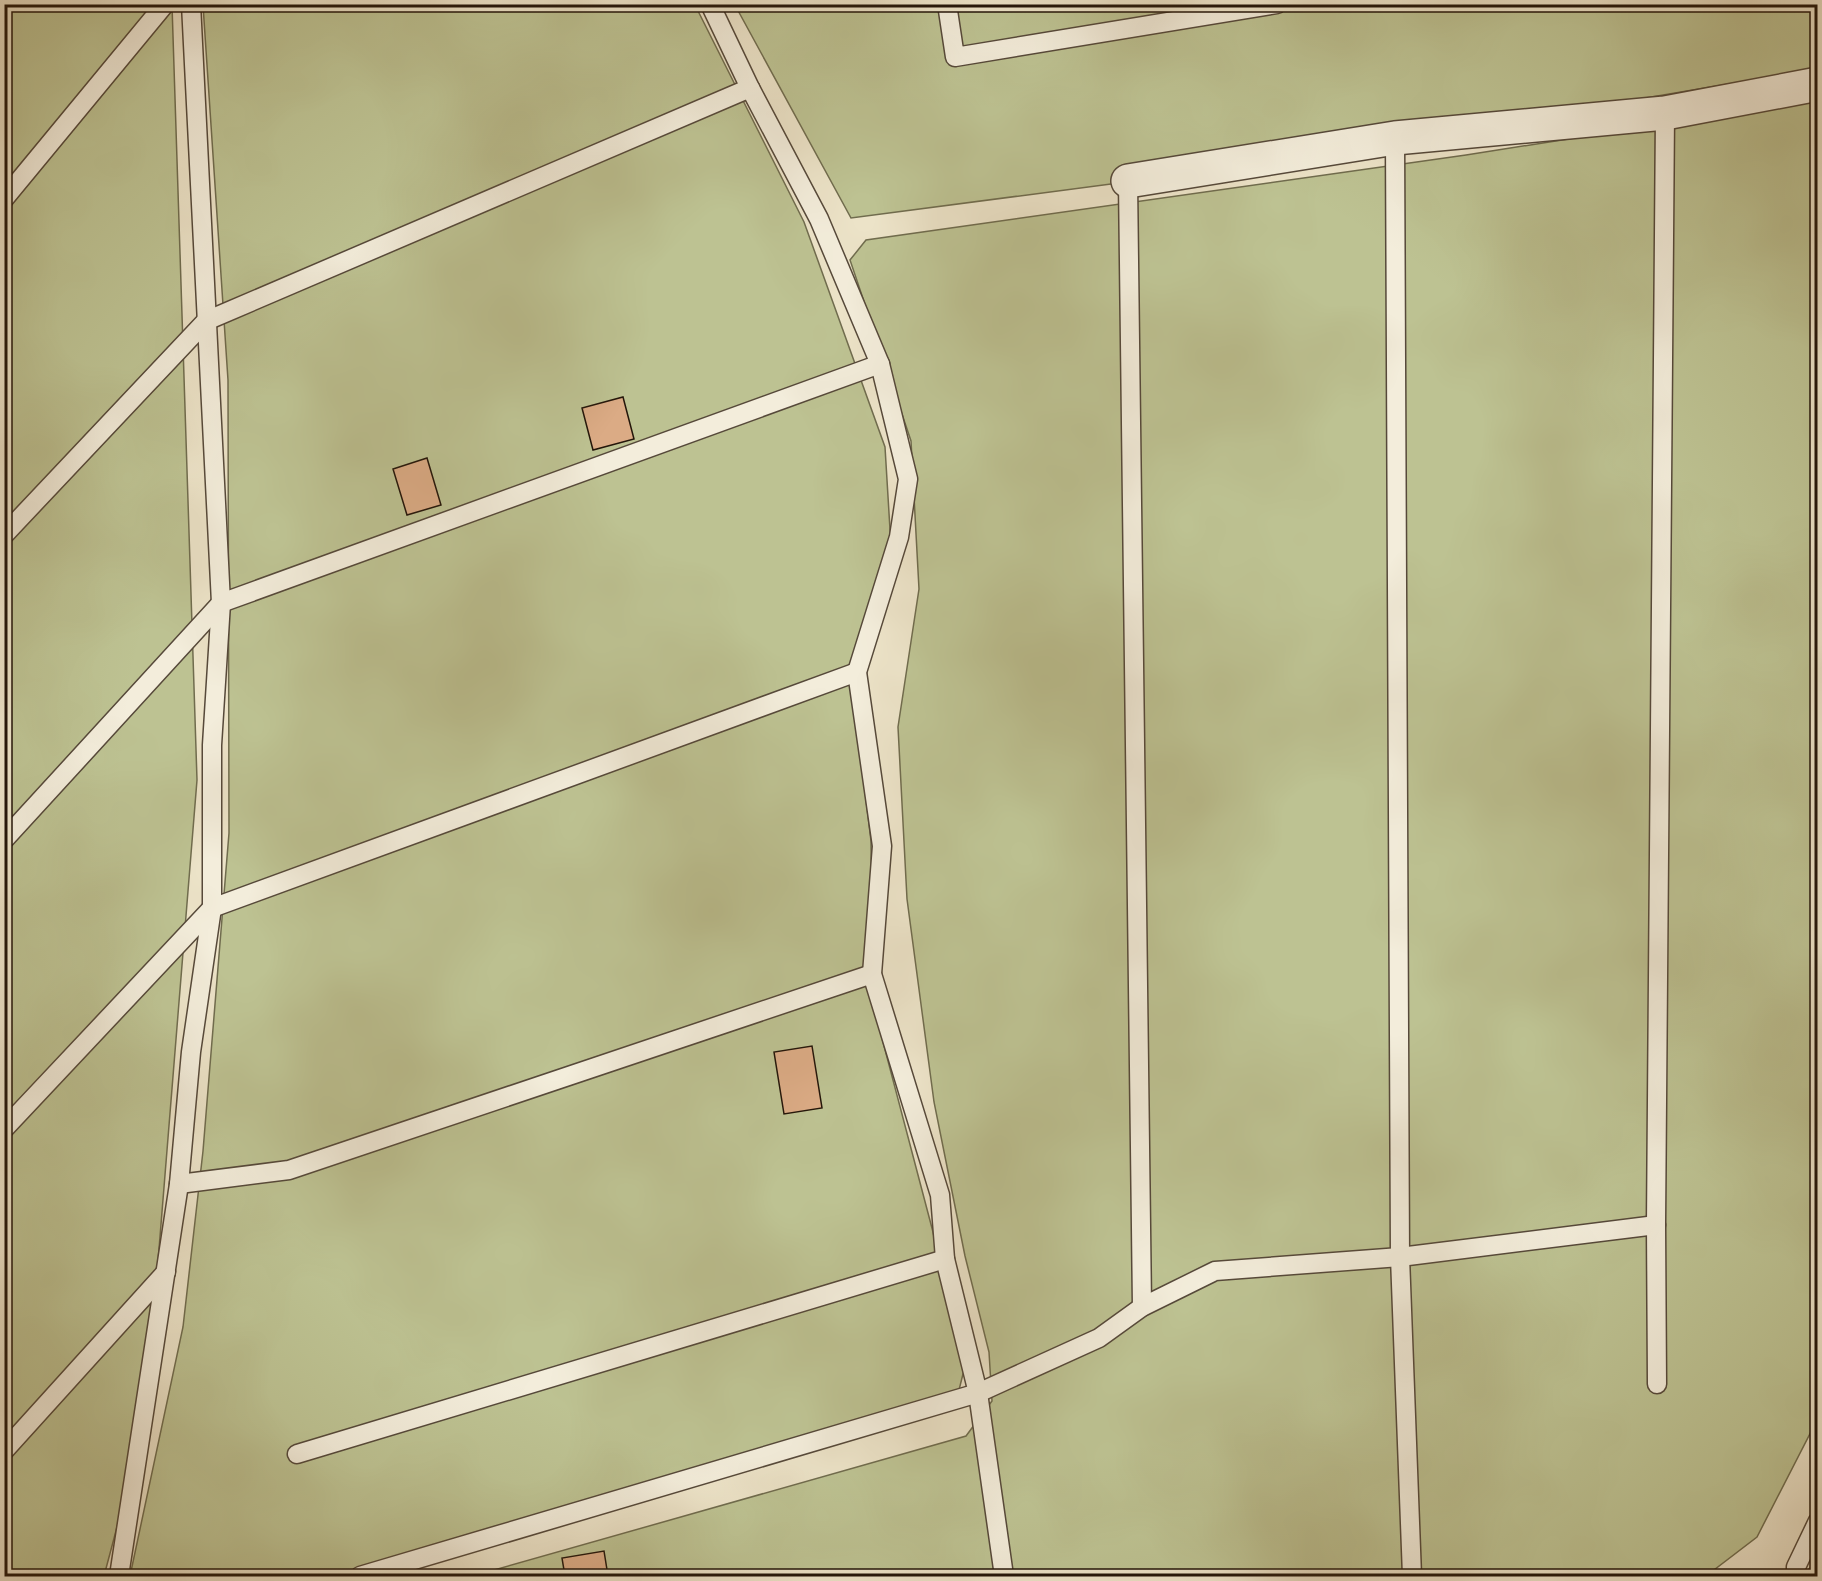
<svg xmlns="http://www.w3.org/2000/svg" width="1822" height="1581" font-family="Alegreya,serif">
<rect width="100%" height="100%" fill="#ece3c8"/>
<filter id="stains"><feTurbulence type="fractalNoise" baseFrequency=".00333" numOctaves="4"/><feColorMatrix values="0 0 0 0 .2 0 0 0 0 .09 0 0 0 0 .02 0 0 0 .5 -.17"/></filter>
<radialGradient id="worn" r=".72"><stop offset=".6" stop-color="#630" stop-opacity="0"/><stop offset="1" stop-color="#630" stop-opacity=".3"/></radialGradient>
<g fill="#bdc292" stroke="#706c4e" stroke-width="1.5">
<path d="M5,5H172L197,780L156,1286L121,1512L104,1576H5Z"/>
<path d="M203,5H695L804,222L885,447L891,546L852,684L871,841L873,1004L933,1232L964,1370L957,1398L372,1576H130L183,1327L203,1151L229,833L228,380Z"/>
<path d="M735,5H1817V69L1225,169L851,218Z"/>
<path d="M1817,100L1818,1418L1757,1537L1706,1576H473L966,1436L992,1401L989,1352L965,1256L934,1102L907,899L898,727L919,589L911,441L850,260L866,240L1466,155Z"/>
<path d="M1817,1555V1576H1800L1810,1568Z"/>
</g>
<g fill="#dbab85" stroke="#24160a" stroke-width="1.5">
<path d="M623,397L634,439L593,450L582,408Z"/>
<path d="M427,458L441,505L407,515L393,469Z"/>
<path d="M812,1046L822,1108L784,1114L774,1052Z"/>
<path d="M604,1551L608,1576H565L562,1558Z"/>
</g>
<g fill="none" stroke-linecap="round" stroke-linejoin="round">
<g stroke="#56493a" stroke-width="21">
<g id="service">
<path d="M710,4L750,88L819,219L880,364L908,479L899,537L857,672L882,846L872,974L940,1195L945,1259L978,1393L1004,1576"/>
<path d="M947,4L955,57L1277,4"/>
<path d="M1395,138L1400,1257L1412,1576"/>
<path d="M1128,181L1142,1307"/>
<path d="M4,199L165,4"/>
<path d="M4,535L206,321L750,88"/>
<path d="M4,840L221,603L880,364"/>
<path d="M4,1129L212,908L857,672"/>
<path d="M179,1184L289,1170L872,974"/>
<path d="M1657,1384L1656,1225L1665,113"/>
<path d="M4,1451L166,1272"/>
<path d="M297,1454L945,1259"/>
<path d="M119,1576L179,1184L191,1052L212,908V745L221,603L191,4"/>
<path d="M360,1576L978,1393L1099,1338L1142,1307L1215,1271L1400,1257L1656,1225"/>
<path d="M1796,1576V1567L1818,1521"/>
</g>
</g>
<g stroke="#56493a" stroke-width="36">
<path id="minor" d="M1128,181L1395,138L1665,113L1818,84"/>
</g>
<use href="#service" stroke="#f3eddb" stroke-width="18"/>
<use href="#minor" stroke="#f3eddb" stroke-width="33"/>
</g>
<rect width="1822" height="1581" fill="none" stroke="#ece3c8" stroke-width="24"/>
<rect x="6" y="6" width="1810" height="1569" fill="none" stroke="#24160a" stroke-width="3"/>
<rect x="12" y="12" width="1798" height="1557" fill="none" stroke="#24160a" stroke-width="1.5"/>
<rect width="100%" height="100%" filter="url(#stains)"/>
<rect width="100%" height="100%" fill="url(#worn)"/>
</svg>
